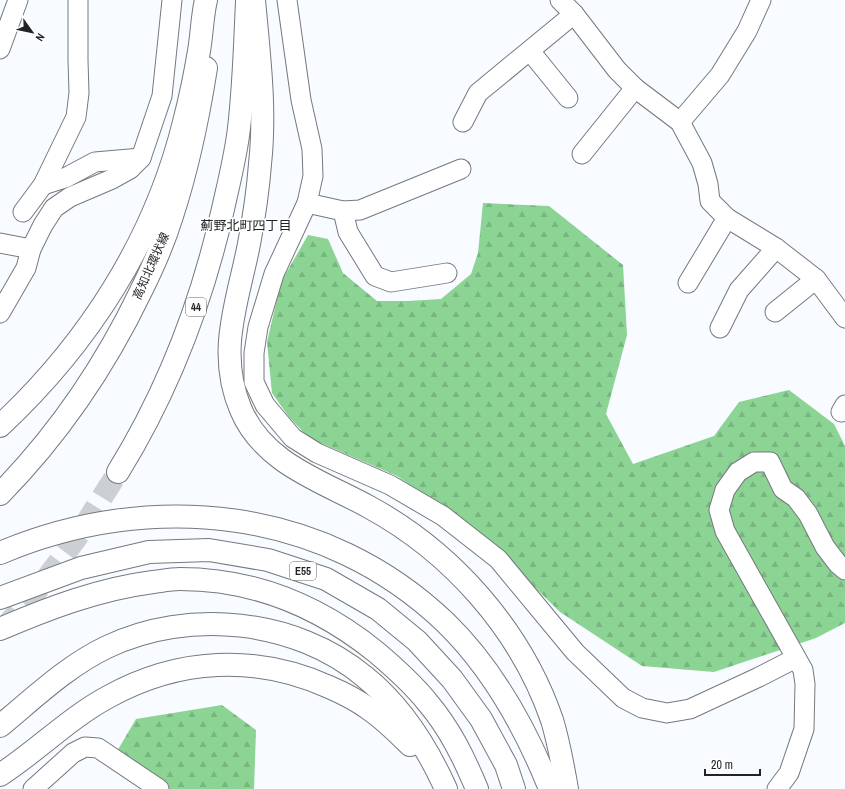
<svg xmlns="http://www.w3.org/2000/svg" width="845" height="789" font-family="'Archivo Narrow','Noto Sans JP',sans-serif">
<defs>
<pattern id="forest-firs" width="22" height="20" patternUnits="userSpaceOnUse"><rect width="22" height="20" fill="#8bd494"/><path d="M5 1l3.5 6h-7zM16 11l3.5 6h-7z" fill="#78b67f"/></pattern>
</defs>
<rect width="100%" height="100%" fill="#f8fbff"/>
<g fill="url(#forest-firs)">
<path d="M483,203L549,206L623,265L627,335L606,414L633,464L714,436L739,402L789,390L834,424L845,446V623L816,638L714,672L642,666L560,612L479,533L397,476L309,438L289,417L272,393L267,342L281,282L308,235L328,239L343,273L377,301H408L441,299L471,274L478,253Z"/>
<path d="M222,705L256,730L254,789H152L113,758L136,719Z"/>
</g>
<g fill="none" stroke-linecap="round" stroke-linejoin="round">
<path stroke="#cdd0d3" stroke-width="22" stroke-dasharray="22 11" stroke-linecap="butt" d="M3,629L33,596L76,539L118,472"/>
<g stroke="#75787e" stroke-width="21">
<g id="minor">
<path d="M287,0L301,100L312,149L313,176L307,203L274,274L258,327L254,353V382L265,405L293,438L317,453L390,485L443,516L498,559L575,652L623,698L642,708L667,713L690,709L759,677L796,658"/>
<path d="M560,0L574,14L617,70L635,88L680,122L702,163L708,184L710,201L727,218L776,248L816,279L845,318"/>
<path d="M0,49L18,0"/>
<path d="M530,51L568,98"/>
<path d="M463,122L478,93L574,14"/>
<path d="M680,122L720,75L747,31L761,0"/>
<path d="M582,154L635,88"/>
<path d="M43,185L65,178L95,162L141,158"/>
<path d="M307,203L343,211L360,210L461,169"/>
<path d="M343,211L348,232L375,276L391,282L447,273"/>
<path d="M23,212L43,185L76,117L79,93L78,60V0"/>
<path d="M0,243L31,249L43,225L54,208L70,197L112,179L130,169L141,158L162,96L172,0"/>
<path d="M688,283L727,218"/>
<path d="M775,312L816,279"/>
<path d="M0,313L26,268L31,249"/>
<path d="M720,328L739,290L776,248"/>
<path d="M841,412L845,405"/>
<path d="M33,789L73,753L85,747L98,748L159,789"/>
<path d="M777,789L789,773L804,729L805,684L803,670L725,531L719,510L725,490L738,472L754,462H770L783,489L796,498L808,514L825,547L838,564L845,570"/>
</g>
</g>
<g stroke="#75787e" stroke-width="24">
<g id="primary">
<path d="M118,472C168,391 202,302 223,209C229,182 236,155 239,128C244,86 245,44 247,1"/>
<path d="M0,494C58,435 105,366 141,291C153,267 164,242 172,216C188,167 198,119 206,68"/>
</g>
</g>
<g stroke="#75787e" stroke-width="24">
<g id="motorway">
<path d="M254,0C259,55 266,110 260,164C258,191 254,217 249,244C238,301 216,352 241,410C264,464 322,481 369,507C452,552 521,630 552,720C559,743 563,766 567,789"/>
<path d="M0,426C88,344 155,240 184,122C190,99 195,75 199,51C202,34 202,17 206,0"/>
<path d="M0,553C151,489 325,507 446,623C493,669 526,729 550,789"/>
<path d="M0,598L81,568L149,552L209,550L268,560L326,579L378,609L417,641L452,679L481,719L506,765L514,789"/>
<path d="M0,629C49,608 99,589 153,582C161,581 171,579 180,579C255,579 319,606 376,652C395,668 413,684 428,703C450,729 464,758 477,789"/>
<path d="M0,726C34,698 67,666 107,647C188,608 296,619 365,677C401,706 427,747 446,789"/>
<path d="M0,775C37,751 69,718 108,697C178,658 256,654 329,687C343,693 357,700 369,709C384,719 397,732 410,745"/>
</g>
</g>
<use href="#minor" stroke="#fff" stroke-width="19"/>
<use href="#primary" stroke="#fff" stroke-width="22"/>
<use href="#motorway" stroke="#fff" stroke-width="22"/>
</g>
<g text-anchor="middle" stroke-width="3.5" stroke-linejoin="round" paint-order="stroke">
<g fill="#fff" stroke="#646566" stroke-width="1">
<rect x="186" y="298" width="20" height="18" rx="3"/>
<rect x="290" y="562" width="26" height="18" rx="3"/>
</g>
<g font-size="11" font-weight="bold" fill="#212325">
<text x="196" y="311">44</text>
<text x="303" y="575">E55</text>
</g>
<g font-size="12" fill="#212325" stroke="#fff">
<text transform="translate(151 266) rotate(-66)" y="4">高知北環状線</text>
</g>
<g font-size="13" fill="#212325" stroke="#fff">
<text x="246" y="230">薊野北町四丁目</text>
</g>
</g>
<g transform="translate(32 32) rotate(123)" stroke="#ffffff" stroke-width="3" paint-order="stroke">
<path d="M0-3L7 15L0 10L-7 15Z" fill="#212325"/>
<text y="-6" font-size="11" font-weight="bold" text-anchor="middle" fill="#212325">N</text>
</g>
<path d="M705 769v6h55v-6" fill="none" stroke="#212325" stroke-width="2"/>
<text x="711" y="769" font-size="12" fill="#212325" stroke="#ffffff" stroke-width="3" paint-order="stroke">20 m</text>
</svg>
